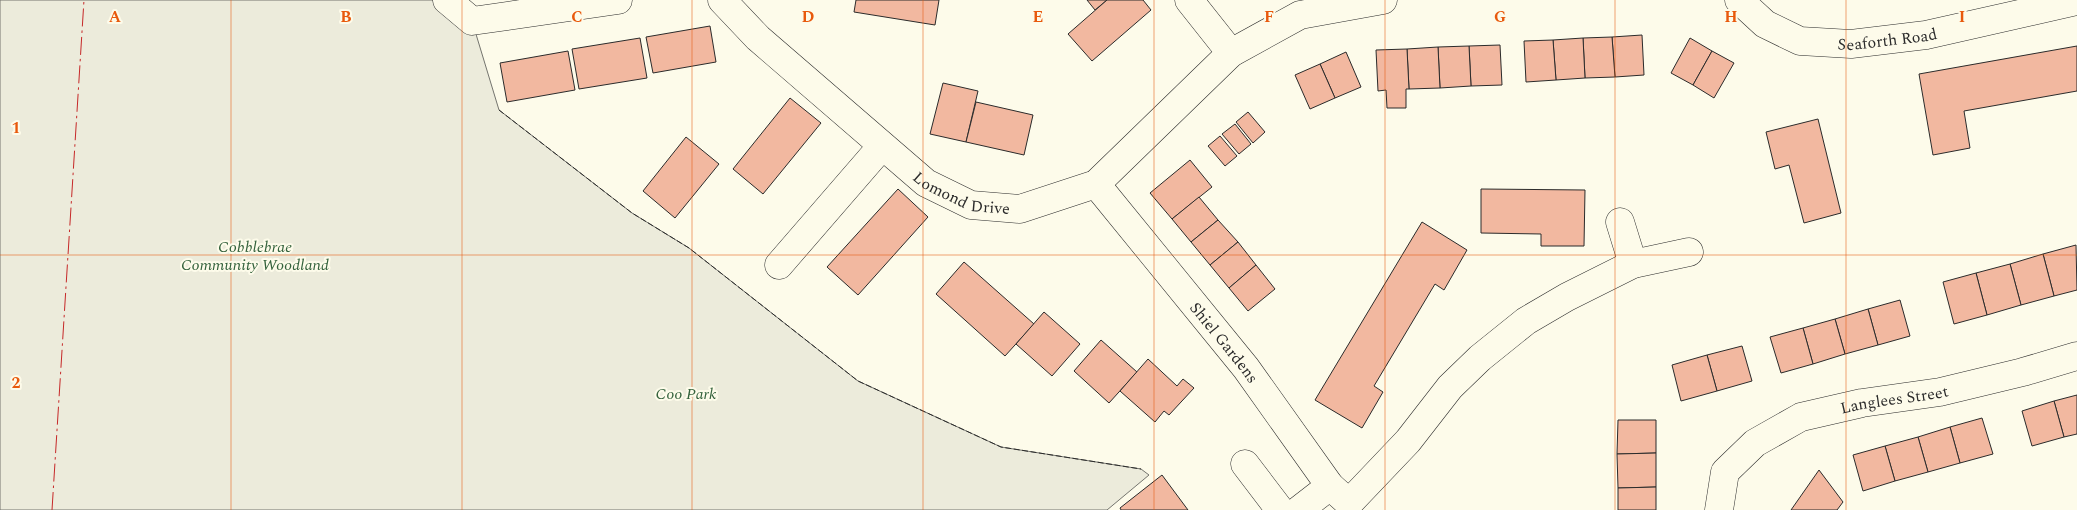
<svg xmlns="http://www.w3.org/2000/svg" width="2077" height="510" font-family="Spectral,serif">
<rect width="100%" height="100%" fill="#fdfbea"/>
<path fill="#ecebdb" stroke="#74746e" d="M0,0H447L472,21L499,110L632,213L689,248L858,381L1001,447L1141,469L1149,475L1107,510H0Z"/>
<g fill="#f2b8a0" stroke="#2b2b2b">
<path d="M856,0H939L935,25L854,12Z"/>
<path d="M1087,0H1107L1095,10Z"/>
<path d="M1107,0H1143L1151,10L1092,61L1068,34Z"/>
<path d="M710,26L716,62L653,73L646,37Z"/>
<path d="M1642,35L1644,75L1615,77L1612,37Z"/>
<path d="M1612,37L1615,77L1585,78L1583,38Z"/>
<path d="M640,38L647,78L579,89L572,49Z"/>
<path d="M1583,38L1585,78L1556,80L1553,40Z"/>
<path d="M1690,38L1712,51L1693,85L1671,73Z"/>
<path d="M1553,40L1556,80L1526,82L1524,41Z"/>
<path d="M1500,45L1502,85L1471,86L1469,46Z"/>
<path d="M1469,46L1471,86L1440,88L1438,47Z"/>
<path d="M2077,46V91L1964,111L1970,148L1933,155L1919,74Z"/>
<path d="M1438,47L1440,88L1409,89L1407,49Z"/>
<path d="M1407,49L1409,89H1406V108H1387L1386,90L1378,91L1376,50Z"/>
<path d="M568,51L575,90L507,102L500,63Z"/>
<path d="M1712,51L1734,63L1714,98L1693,85Z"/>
<path d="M1346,52L1361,87L1335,98L1320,64Z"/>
<path d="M1320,64L1335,98L1310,109L1295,75Z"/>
<path d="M943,83L978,91L966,142L930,134Z"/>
<path d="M790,98L821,123L763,194L733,169Z"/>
<path d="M976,102L1033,115L1024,155L966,142Z"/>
<path d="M1248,112L1265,132L1253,143L1236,122Z"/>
<path d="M1818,119L1841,213L1804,223L1789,165L1775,169L1766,132Z"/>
<path d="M1235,124L1251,144L1239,154L1222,134Z"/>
<path d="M1220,136L1237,156L1225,166L1208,146Z"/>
<path d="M686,137L719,164L675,218L643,191Z"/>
<path d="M1190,160L1212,187L1172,219L1150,193Z"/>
<path d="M898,189L928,217L858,295L827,267Z"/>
<path d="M1481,189L1585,190L1584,246H1541V234L1481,233Z"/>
<path d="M1199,197L1218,220L1191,242L1172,219Z"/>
<path d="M1218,220L1238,242L1210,265L1191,242Z"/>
<path d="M1422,222L1467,250L1444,290L1435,284L1374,386L1383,392L1362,428L1315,400Z"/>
<path d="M1238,242L1256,265L1229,288L1210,265Z"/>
<path d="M2076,245L2077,290L2054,296L2043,254Z"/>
<path d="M2043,254L2054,296L2021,305L2010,264Z"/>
<path d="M964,262L1034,324L1005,356L936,294Z"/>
<path d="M2010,264L2021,305L1987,315L1976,273Z"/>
<path d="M1256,265L1275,289L1248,311L1229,288Z"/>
<path d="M1976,273L1987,315L1954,324L1943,282Z"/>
<path d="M1900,300L1910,336L1878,345L1868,309Z"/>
<path d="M1868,309L1878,345L1845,354L1835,319Z"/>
<path d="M1044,312L1080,344L1052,376L1016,344Z"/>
<path d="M1835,319L1845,354L1813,364L1803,328Z"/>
<path d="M1803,328L1813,364L1781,373L1770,337Z"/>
<path d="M1101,340L1137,372L1109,403L1074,371Z"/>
<path d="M1742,346L1752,381L1717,391L1707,355Z"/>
<path d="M1707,355L1717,391L1681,401L1672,365Z"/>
<path d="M1148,359L1177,386L1183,379L1194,388L1169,415L1164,411L1155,422L1120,391Z"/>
<path d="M2077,395V434L2064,437L2054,401Z"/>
<path d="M2054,401L2064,437L2032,446L2022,411Z"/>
<path d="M1982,418L1993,454L1960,463L1950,427Z"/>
<path d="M1618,420H1656V453L1617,454Z"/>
<path d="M1950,427L1960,463L1928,472L1918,437Z"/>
<path d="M1918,437L1928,472L1895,481L1885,446Z"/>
<path d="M1885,446L1895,481L1863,491L1853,455Z"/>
<path d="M1656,453V487L1618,488L1617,454Z"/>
<path d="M1819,470L1843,502L1837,510H1791Z"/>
<path d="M1162,475L1188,510H1121L1120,508Z"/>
<path d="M1656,487V510H1618V488Z"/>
</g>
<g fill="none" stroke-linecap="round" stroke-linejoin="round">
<g stroke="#2b2b2b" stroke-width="29">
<g id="minor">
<path d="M447,0L472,21L618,0"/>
<path id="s1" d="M722,0L758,38L926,183L971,205L1020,209L1096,184L1231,53L1300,15L1383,0"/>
<path d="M1189,0L1231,53"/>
<path id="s2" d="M1739,0L1765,24L1800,41L1851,44L1926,35L2077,1"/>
<path id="s3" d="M1096,184L1246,368L1330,486L1349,503L1408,441L1450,387L1480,358L1526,321L1567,297L1633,264L1689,252"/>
<path d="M1620,222L1633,264"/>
<path d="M779,265L882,146"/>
<path d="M1245,464L1280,510"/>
<path d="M1299,510L1330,486"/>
<path id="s4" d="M1719,510L1725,472L1755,443L1801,417L1862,403L1940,392L2023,372L2077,356"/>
</g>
</g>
<use href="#minor" stroke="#fdfbea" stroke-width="28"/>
<path stroke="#2b2b2b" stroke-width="1" stroke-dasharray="6 2.5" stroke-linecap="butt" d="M499,110L632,213L689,248L858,381L1001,447L1141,469"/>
<path stroke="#c62828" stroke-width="1" stroke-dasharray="18 4 2.5 4" stroke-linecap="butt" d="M52,510L84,0"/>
</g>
<path fill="none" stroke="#e8590c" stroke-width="1" stroke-opacity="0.55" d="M231,0V510M462,0V510M692,0V510M923,0V510M1154,0V510M1385,0V510M1615,0V510M1846,0V510M0,255H2077"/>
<g text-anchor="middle" stroke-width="4" stroke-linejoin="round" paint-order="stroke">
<g font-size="16" fill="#2b2b2b" stroke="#fdfbea">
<text dy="6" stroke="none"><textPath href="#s2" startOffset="162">Seaforth Road</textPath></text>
<text dy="6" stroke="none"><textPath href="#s1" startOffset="312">Lomond Drive</textPath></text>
<text dy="6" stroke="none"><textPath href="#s3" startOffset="204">Shiel Gardens</textPath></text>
<text dy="6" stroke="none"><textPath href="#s4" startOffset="228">Langlees Street</textPath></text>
</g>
<g font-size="16" font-style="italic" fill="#34623c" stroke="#fdfbea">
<text x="255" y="252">Cobblebrae<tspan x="255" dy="18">Community Woodland</tspan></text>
<text x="686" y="399">Coo Park</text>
</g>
</g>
<g font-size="16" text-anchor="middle" font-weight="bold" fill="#e8590c" stroke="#fdfbea" stroke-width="4" stroke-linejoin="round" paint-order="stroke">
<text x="115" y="22">A</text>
<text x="346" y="22">B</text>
<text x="577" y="22">C</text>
<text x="808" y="22">D</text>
<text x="1038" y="22">E</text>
<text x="1269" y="22">F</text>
<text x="1500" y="22">G</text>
<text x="1731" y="22">H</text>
<text x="1962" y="22">I</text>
<text x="16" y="133">1</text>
<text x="16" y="388">2</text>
</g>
</svg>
